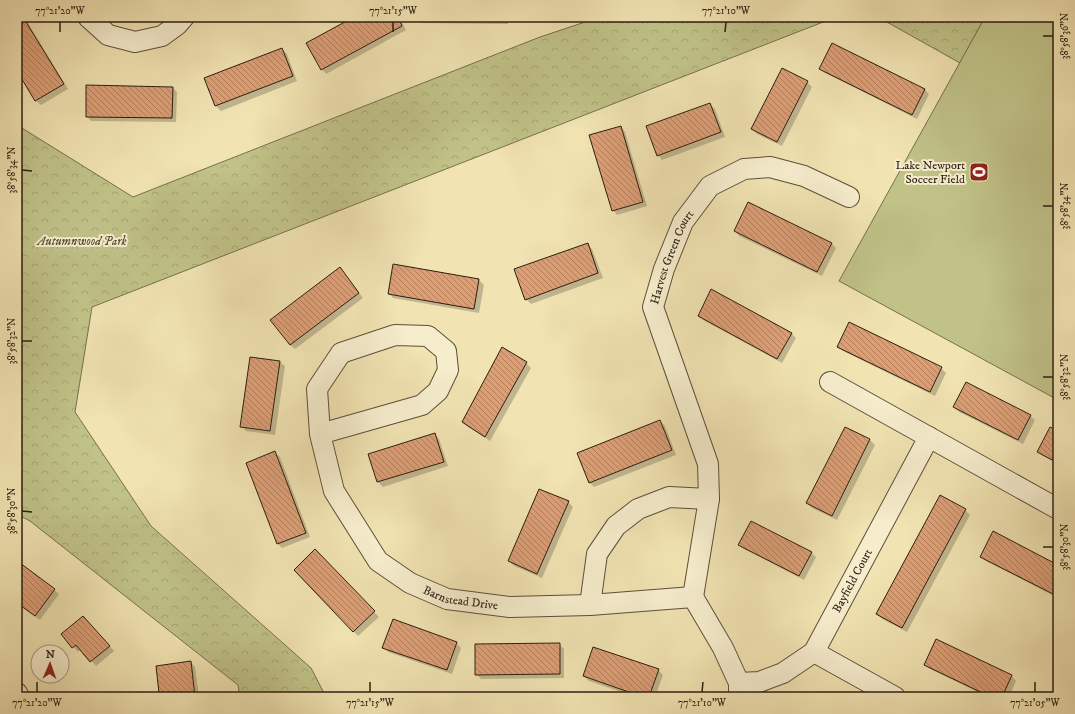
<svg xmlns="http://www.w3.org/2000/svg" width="1075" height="714" font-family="'IM FELL DW Pica',serif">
<defs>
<pattern id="park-crowns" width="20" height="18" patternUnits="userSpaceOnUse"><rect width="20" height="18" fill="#c0c288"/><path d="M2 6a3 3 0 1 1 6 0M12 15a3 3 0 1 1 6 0" fill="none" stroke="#a5a674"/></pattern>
<pattern id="building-back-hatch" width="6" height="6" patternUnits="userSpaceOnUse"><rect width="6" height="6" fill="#dd9e74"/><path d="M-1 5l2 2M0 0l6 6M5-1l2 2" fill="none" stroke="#b3805e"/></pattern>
</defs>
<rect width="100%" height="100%" fill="#f1e3b2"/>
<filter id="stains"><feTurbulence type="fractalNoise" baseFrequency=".005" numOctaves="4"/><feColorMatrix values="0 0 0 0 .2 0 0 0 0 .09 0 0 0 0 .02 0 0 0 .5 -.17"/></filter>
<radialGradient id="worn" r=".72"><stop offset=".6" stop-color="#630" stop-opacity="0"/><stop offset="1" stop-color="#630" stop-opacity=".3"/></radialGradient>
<g fill="url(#park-crowns)" stroke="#76704d">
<path d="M600,17H836L92,307L75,412L151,526L311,668L326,697H240L238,685L30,521L17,514V125L133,197L540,37Z"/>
<path d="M878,17H985L960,63Z"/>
</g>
<path fill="#c0c288" stroke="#76704d" d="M985,17H1058V400L839,281Z"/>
<g fill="#0003">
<path d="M17,17L25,18L68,89L41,105L36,101L17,69Z"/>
<path d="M356,17H399L406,30L326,74L322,69Z"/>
<path d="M416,17H508V24L421,23Z"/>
<path d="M833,44L925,90L929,94L917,119L825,73L820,69Z"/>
<path d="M282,49L287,54L297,81L221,111L216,106L205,78Z"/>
<path d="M807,82L812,87L782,146L757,134L752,129Z"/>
<path d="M172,87L177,92L176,122L91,121L87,116Z"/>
<path d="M710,104L715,109L725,137L662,160L658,155Z"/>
<path d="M621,127L625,132L647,206L617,215L613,210Z"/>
<path d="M735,231L832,244L836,248L822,276L739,236Z"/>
<path d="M587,244L592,249L603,278L531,304L526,299Z"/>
<path d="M394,265L479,280L484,285L479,313L393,298L389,293Z"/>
<path d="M344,273L363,298L295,349L290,345Z"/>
<path d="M699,315L791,333L796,338L782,363L703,320Z"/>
<path d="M838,347L941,368L946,373L935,396L843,351Z"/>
<path d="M503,348L526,363L531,368L490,441L468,427L463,422Z"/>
<path d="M280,362L285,366L275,435L246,431L241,426Z"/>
<path d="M954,407L1030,416L1035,420L1023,444L959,412Z"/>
<path d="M660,421L665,426L676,455L594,487L589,482Z"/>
<path d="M845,428L870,440L875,445L837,520L812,508L807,503Z"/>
<path d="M1058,432V464L1043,456L1038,451Z"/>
<path d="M435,435L439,439L448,466L383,487L378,482L370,455Z"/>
<path d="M275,453L280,457L310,537L282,548L277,543Z"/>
<path d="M568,502L573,507L542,578L514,566L509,561Z"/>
<path d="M965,510L970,515L907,632L882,619L877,614Z"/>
<path d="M993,533L1058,566V598L986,561L981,557Z"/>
<path d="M739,545L811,553L816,557L804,580L744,549Z"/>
<path d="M315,551L379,617L358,636L295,570Z"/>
<path d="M20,564L59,594L40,620L17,603V569Z"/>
<path d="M88,622L114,651L96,666L81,649L78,652L62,634Z"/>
<path d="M936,641L1012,676L1016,681L1009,697H988L930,669L925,665Z"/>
<path d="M456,643L461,648L452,674L388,652L384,647Z"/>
<path d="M559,644L564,649V678L481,679L476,674Z"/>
<path d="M191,662L195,667L199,697H165L160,692Z"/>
<path d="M658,670L663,675L655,697H636L589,681L584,676Z"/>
</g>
<g fill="url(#building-back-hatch)" stroke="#2c1e12">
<path d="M17,17H23L64,84L35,101L17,71Z"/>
<path d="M354,17H398L402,26L321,70L306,43Z"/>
<path d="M415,17H503V20L415,18Z"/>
<path d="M832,43L925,89L912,115L819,69Z"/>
<path d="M282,48L293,76L215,106L204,78Z"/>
<path d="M782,68L808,81L777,142L751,129Z"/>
<path d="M86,85L173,87L172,118L86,117Z"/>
<path d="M710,103L721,132L657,156L646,126Z"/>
<path d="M621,126L643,202L612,211L589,135Z"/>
<path d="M748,202L832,243L817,272L734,231Z"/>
<path d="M588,243L598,273L525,300L514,269Z"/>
<path d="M393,264L479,279L474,309L388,294Z"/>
<path d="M340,267L359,293L290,345L270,320Z"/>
<path d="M711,289L792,333L777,359L698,316Z"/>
<path d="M849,322L942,367L930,392L837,347Z"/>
<path d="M502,347L527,362L485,437L462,422Z"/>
<path d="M250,357L280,361L270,431L240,427Z"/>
<path d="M966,382L1031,415L1018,440L953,407Z"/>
<path d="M660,420L672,450L589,483L577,453Z"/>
<path d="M845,427L870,439L832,516L806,503Z"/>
<path d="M1050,427L1058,431V463L1037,452Z"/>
<path d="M435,433L444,462L377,482L368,454Z"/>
<path d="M275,451L306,533L277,544L246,463Z"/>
<path d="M539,489L569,501L537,574L508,561Z"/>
<path d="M940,495L966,509L902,628L876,614Z"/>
<path d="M751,521L812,552L799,576L738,545Z"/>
<path d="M993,531L1058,565L1057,596L980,557Z"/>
<path d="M315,549L375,611L353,632L294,570Z"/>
<path d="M20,563L55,589L35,616L17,603V567Z"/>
<path d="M83,616L110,646L90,662L76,645L72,648L61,634Z"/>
<path d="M393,619L457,642L447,670L382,648Z"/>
<path d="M936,639L1012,675L1002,697H991L924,665Z"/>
<path d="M560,643V674L475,675V644Z"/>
<path d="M593,647L659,669L649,697H643L583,676Z"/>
<path d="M191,661L195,697H165L164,692L159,693L156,666Z"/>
</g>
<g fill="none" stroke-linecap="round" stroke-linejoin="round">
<g stroke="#5d4f3a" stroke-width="22">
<g id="street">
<path d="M88,17L108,35L135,42L162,36L177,25L184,17"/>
<path d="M830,382L1058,509"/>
<path id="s1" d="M320,434L422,405L438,391L448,370L446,351L428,336L395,335L341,353L317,389L320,434L334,491L378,561L410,583L447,599L510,607L590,605L693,597"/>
<path id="s2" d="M693,597L709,499L708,464L653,307L664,269L683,222L710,186L744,169L770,167L804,176L849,197"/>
<path d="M693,597L723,648L739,683V697"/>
<path d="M590,605L597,554L616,526L638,509L669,497L709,499"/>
<path d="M814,652L895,697"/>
<path id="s3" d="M739,683L759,682L783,673L814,652L929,437"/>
<path d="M17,693L19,697"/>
</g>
</g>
<use href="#street" stroke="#f6edcd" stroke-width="20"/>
</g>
<path fill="none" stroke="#2c1e12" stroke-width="1.5" d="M60,32V22M393,32V22M725,32L726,22M1043,36H1053M22,170L32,171M1043,206H1053M22,341H32M1043,377H1053M22,511L32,512M1043,547H1053M37,692V682M370,692V682M702,692L703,682M1035,692V682"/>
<defs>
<g id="stadium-square" transform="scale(1)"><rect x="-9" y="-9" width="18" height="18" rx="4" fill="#8f2418" stroke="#f6edcd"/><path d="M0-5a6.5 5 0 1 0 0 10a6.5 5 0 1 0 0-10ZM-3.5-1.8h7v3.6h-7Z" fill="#fff"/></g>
</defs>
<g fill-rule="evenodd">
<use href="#stadium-square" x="979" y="172"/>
</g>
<g text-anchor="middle" stroke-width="4" stroke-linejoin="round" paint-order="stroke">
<g font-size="12" fill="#2c1e12" stroke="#f6edcd" text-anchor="end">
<text x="965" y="169">Lake Newport<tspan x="965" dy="14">Soccer Field</tspan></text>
</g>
<g font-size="12" font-style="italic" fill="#584f35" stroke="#f6edcd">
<text x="82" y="245">Autumnwood Park</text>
</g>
<g font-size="12" fill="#2c1e12" stroke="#f6edcd">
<text dy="4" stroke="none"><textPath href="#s2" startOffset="354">Harvest Green Court</textPath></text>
<text dy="4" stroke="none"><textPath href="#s3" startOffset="164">Bayfield Court</textPath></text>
<text dy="4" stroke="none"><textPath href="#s1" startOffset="605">Barnstead Drive</textPath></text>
</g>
</g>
<rect width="1075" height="714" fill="none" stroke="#f1e3b2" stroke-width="44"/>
<g transform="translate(50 664) rotate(2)"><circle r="19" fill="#f6edcd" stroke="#a59a82"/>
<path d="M0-3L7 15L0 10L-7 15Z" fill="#8f2418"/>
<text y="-6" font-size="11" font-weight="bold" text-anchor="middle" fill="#2c1e12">N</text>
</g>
<rect x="22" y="22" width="1031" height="670" fill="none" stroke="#2c1e12" stroke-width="1.5"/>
<g font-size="10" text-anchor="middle" fill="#2c1e12">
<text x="60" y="14">77°21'20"W</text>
<text x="393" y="14">77°21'15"W</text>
<text x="726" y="14">77°21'10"W</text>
<text transform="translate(1064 36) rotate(-90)" y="4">38°58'36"N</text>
<text transform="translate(11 170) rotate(-90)" y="4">38°58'34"N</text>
<text transform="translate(1064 206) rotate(-90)" y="4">38°58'34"N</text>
<text transform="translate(11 341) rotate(-90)" y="4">38°58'32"N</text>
<text transform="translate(1064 377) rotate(-90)" y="4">38°58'32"N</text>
<text transform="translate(11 511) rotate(-90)" y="4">38°58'30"N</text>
<text transform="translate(1064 547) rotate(-90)" y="4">38°58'30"N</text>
<text x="37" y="706">77°21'20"W</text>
<text x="370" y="706">77°21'15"W</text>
<text x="702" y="706">77°21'10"W</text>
<text x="1035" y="706">77°21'05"W</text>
</g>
<rect width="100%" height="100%" filter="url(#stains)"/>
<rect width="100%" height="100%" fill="url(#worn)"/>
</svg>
